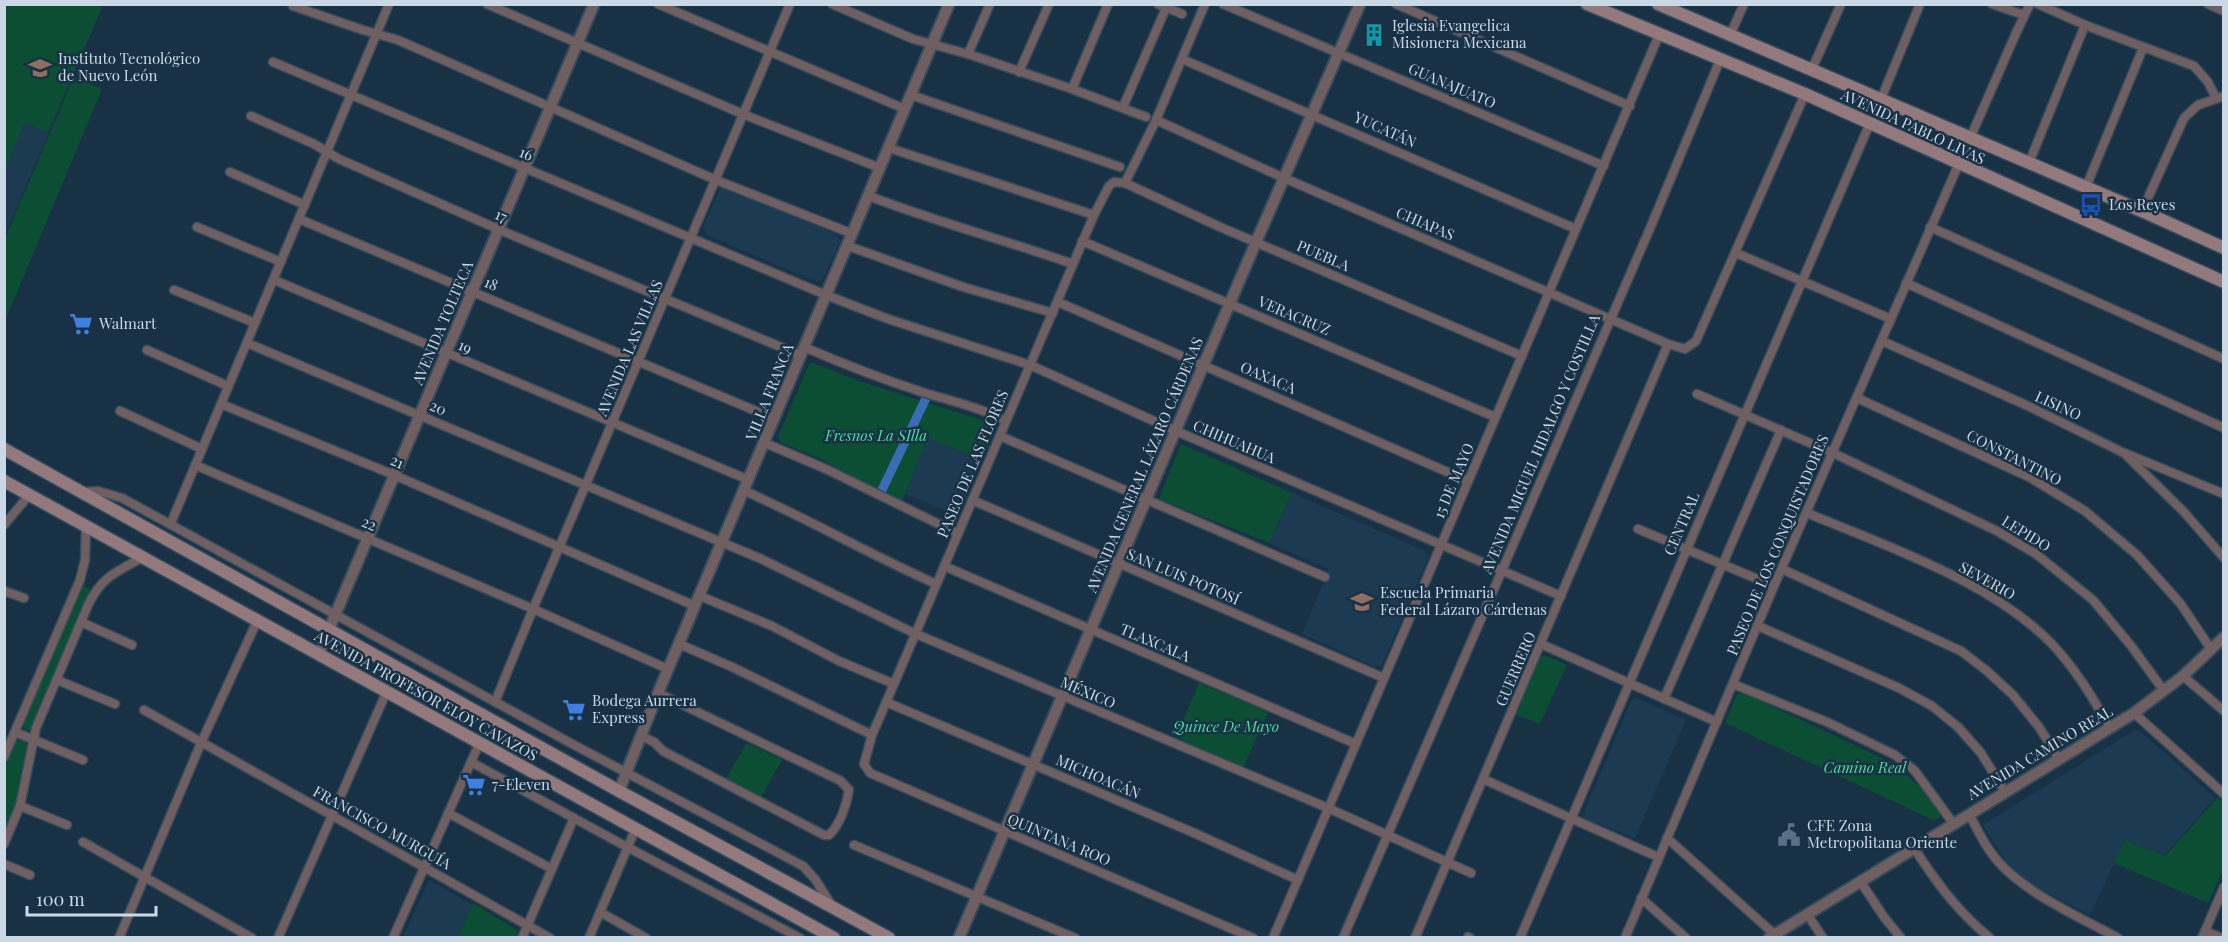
<svg xmlns="http://www.w3.org/2000/svg" width="2228" height="942" font-family="'Playfair Display',serif">
<rect width="100%" height="100%" fill="#183145"/>
<g fill="#1c3b53">
<path d="M5,5H103L5,235Z"/>
<path d="M726,186L836,234L840,242L822,280L817,282L707,235L703,227L720,189Z"/>
<path d="M928,438L982,460L957,515L905,494Z"/>
<path d="M1292,493L1425,551L1429,556L1382,665L1376,667L1302,634L1329,569L1269,543Z"/>
<path d="M1636,698L1686,720L1635,838L1582,817L1632,699Z"/>
<path d="M2135,730L2140,731L2215,798L2164,856L2125,840L2090,915L2032,885L2019,875L2004,858L1983,825Z"/>
<path d="M429,880L472,905L458,937H403Z"/>
</g>
<g fill="#0b4e33">
<path d="M4,5H103L48,132L24,122L5,171Z"/>
<path d="M74,77L102,89L5,321V238Z"/>
<path d="M813,363L859,381L994,424L996,429L982,460L928,438L901,504L823,460L782,443L778,437L809,364Z"/>
<path d="M1181,444L1292,493L1269,543L1159,499Z"/>
<path d="M82,585L91,589L32,727L29,730H25L23,724Z"/>
<path d="M1546,656L1567,665L1540,724L1514,714L1540,657Z"/>
<path d="M1199,683L1268,712L1243,768L1176,737Z"/>
<path d="M1743,693L1893,763L1919,786L1940,812V817L1935,820L1931,819L1725,723L1737,695Z"/>
<path d="M23,740L29,746C23,777 16,805 5,833V766L14,743Z"/>
<path d="M747,743L782,760L761,797L725,780Z"/>
<path d="M2218,797L2223,802V870L2208,903L2114,863L2125,840L2165,856Z"/>
<path d="M473,903L518,931L516,937H458Z"/>
</g>
<g fill="none" stroke-linecap="round" stroke-linejoin="round">
<path stroke="#3c6bb5" stroke-width="9" d="M881,492L928,394"/>
<g stroke="#354c5f" stroke-width="11">
<g id="minor">
<path d="M487,4L745,115L880,168"/>
<path d="M658,4L905,109"/>
<path d="M832,4L913,39L968,54L1072,89L1146,117"/>
<path d="M1158,4L1182,14"/>
<path d="M1223,4L1604,166"/>
<path d="M1396,4L1630,106"/>
<path d="M1992,4L2024,15"/>
<path d="M2038,4L2085,25L2194,66L2208,82L2216,98"/>
<path d="M2208,4L2224,11"/>
<path d="M293,6L363,30L398,40L716,180L853,234"/>
<path d="M1730,35L1744,4"/>
<path d="M968,54L990,4"/>
<path d="M1182,59L1576,229"/>
<path d="M273,62L826,295L888,319L1030,365L1176,431L1561,596"/>
<path d="M1812,69L1841,4"/>
<path d="M1019,72L1049,4"/>
<path d="M1072,89L1108,4"/>
<path d="M911,95L1120,167"/>
<path d="M1881,99L1920,4"/>
<path d="M1123,107L1166,8"/>
<path d="M251,116L314,144L339,159L500,230L800,355"/>
<path d="M1156,120L1284,178L1668,344L1685,349L1696,341L1805,94"/>
<path d="M889,148L1094,215"/>
<path d="M2029,163L2085,25"/>
<path d="M230,172L305,205"/>
<path d="M1125,183L1156,120L1205,4"/>
<path d="M2086,187L2143,48"/>
<path d="M869,196C936,222 1005,240 1073,264"/>
<path d="M2142,211L2184,118L2198,105L2224,96"/>
<path d="M299,219L775,419"/>
<path d="M197,227L281,262"/>
<path d="M1930,227L2224,359"/>
<path d="M1082,241L1495,417"/>
<path d="M848,246L963,287L1053,313"/>
<path d="M1736,253L1891,319"/>
<path d="M274,280L749,480"/>
<path d="M1906,283L2224,428"/>
<path d="M174,290L255,323"/>
<path d="M1058,302L1468,481"/>
<path d="M1882,341L2026,405L2122,452L2224,494"/>
<path d="M247,343L759,558L916,634L1328,808L1471,873"/>
<path d="M804,347C843,364 882,379 922,392C951,401 979,407 1006,421"/>
<path d="M147,350L228,386"/>
<path d="M1697,394L1833,453L1997,531L2036,554L2093,600L2132,647L2164,691"/>
<path d="M1857,398L2029,477L2085,511L2137,555L2180,603L2211,649"/>
<path d="M221,404L394,475L695,606"/>
<path d="M120,411L202,449"/>
<path d="M1000,436L1325,577"/>
<path d="M765,443L826,469L957,533"/>
<path d="M2125,454L2184,512L2224,558"/>
<path d="M195,465L533,609L668,669"/>
<path d="M745,491C810,520 871,555 936,584"/>
<path d="M84,492L98,491L122,498L576,746L803,866L815,879L832,906"/>
<path d="M972,500L1384,678"/>
<path d="M1807,513C1886,546 1990,581 2051,643C2075,668 2093,698 2110,728"/>
<path d="M171,523L389,4"/>
<path d="M4,525L30,494"/>
<path d="M1638,529L1774,586"/>
<path d="M944,566L1356,744"/>
<path d="M1782,569L1961,651L1987,671L2013,695L2039,727L2059,759"/>
<path d="M4,591L24,598"/>
<path d="M700,596L772,626L839,661L894,684"/>
<path d="M81,622L132,645"/>
<path d="M1758,626L1899,688L1932,706L1958,727L1981,753L2005,792"/>
<path d="M679,644L732,667L872,735"/>
<path d="M1541,644L1717,722"/>
<path d="M2183,676L2224,711"/>
<path d="M57,680L115,704"/>
<path d="M1733,684L1827,722L1895,755L1915,771L1953,823"/>
<path d="M1664,699L1781,430"/>
<path d="M495,702L533,609L790,4"/>
<path d="M886,702L1192,832L1298,880"/>
<path d="M144,710L550,938"/>
<path d="M2134,713L2224,794"/>
<path d="M15,732L83,760"/>
<path d="M641,736L654,742L663,751L824,835H829C840,825 847,804 849,790L841,781L658,693"/>
<path d="M4,757L80,580L85,560L86,525"/>
<path d="M471,762L627,847L800,938"/>
<path d="M1483,779L1658,857"/>
<path d="M20,806L67,825"/>
<path d="M448,813L552,869"/>
<path d="M1969,814C1976,827 1983,842 1992,854C2019,891 2078,916 2118,938"/>
<path d="M1667,838L1774,934"/>
<path d="M83,842L252,938"/>
<path d="M4,844L20,806L36,728L89,603C104,574 117,573 144,556"/>
<path d="M854,845L1075,938"/>
<path d="M1914,848C1936,882 1958,912 1990,938"/>
<path d="M4,864L30,875"/>
<path d="M1860,881L1884,917L1901,938"/>
<path d="M1641,898L1686,938"/>
<path d="M600,912L646,938"/>
<path d="M1807,914L1823,938"/>
<path d="M2205,931L2222,938"/>
<path d="M1468,937L1470,938"/>
<path d="M119,938L201,743L258,619"/>
<path d="M278,938L387,691"/>
<path d="M393,938L479,744"/>
<path d="M522,938L574,818"/>
<path d="M589,938L635,830"/>
<path d="M1253,938L870,773L864,764L872,735L894,684L1094,215L1109,186L1114,182L1125,183L1220,227L1522,356"/>
<path d="M1273,938L1659,35"/>
<path d="M1343,938L1651,226L1720,60"/>
<path d="M1415,938L1668,344"/>
<path d="M1520,938L1870,123"/>
<path d="M1625,938L1774,586L2017,31L2030,4"/>
<path d="M2202,938L2224,887"/>
</g>
</g>
<g stroke="#354c5f" stroke-width="14">
<g id="tertiary">
<path d="M319,653L594,4"/>
<path d="M619,791L658,693L949,4"/>
<path d="M959,938L1256,242L1360,4"/>
<path d="M1769,938L2134,713L2183,676L2224,637"/>
</g>
</g>
<g stroke="#354c5f" stroke-width="15">
<g id="secondary">
<path d="M1587,4L1805,94L2224,282"/>
<path d="M1658,4L2151,215L2224,248"/>
<path d="M4,449L619,791L889,938"/>
<path d="M4,481L834,938"/>
</g>
</g>
<use href="#minor" stroke="#6f5f60" stroke-width="8"/>
<use href="#tertiary" stroke="#6f5f60" stroke-width="10"/>
<use href="#secondary" stroke="#93797b" stroke-width="12"/>
</g>
<defs>
<g id="building-bare" transform="scale(1.8)"><path d="M-4-6H4V6H1V3H-1V6H-4ZM-2.5-4.3h1.7v1.8h-1.7ZM.8-4.3h1.7v1.8H.8ZM-2.5-1h1.7V.8h-1.7ZM.8-1h1.7V.8H.8Z" fill="#0f9aa8" stroke="#183145" stroke-width="2.5" paint-order="stroke"/></g>
<g id="university-bare" transform="scale(1.8)"><path d="M0-5L7-2L0 1L-7-2ZM-4 1L0 2.5L4 1V4Q0 6-4 4Z" fill="#8d6e63" stroke="#183145" stroke-width="2.5" paint-order="stroke"/></g>
<g id="bus-bare" transform="scale(1.8)"><path d="M-5-6H5V4H4V6H2V4H-2V6H-4V4H-5ZM-3.5-4V0h7V-4ZM-3.5 1.2v1.5H-2V1.2ZM2 1.2v1.5H3.5V1.2Z" fill="#1a4fb4" stroke="#183145" stroke-width="2.5" paint-order="stroke"/></g>
<g id="supermarket-bare" transform="scale(1.8)"><path d="M-6-5.5h2.5l.6 2H6L4.5 2H-2.5L-4.4-4H-6ZM-1.5 3.2a1.3 1.3 0 1 0 .1 0ZM3 3.2a1.3 1.3 0 1 0 .1 0Z" fill="#3f7fe0" stroke="#183145" stroke-width="2.5" paint-order="stroke"/></g>
<g id="school-bare" transform="scale(1.8)"><path d="M0-5L7-2L0 1L-7-2ZM-4 1L0 2.5L4 1V4Q0 6-4 4Z" fill="#8d6e63" stroke="#183145" stroke-width="2.5" paint-order="stroke"/></g>
<g id="civic-bare" transform="scale(1.8)"><path d="M-.6-6.5H3V-4.5H.6V-3L4-1V1h2V6H-6V1h2V-1L-.6-3ZM-1.2 2.5V6h2.4V2.5Z" fill="#5c6f8a" stroke="#183145" stroke-width="2.5" paint-order="stroke"/></g>
</defs>
<g fill-rule="evenodd">
<use href="#building-bare" x="1374" y="35"/>
<use href="#university-bare" x="40" y="68"/>
<use href="#bus-bare" x="2091" y="205"/>
<use href="#supermarket-bare" x="81" y="324"/>
<use href="#school-bare" x="1362" y="602"/>
<use href="#supermarket-bare" x="574" y="710"/>
<use href="#supermarket-bare" x="474" y="785"/>
<use href="#civic-bare" x="1789" y="835"/>
</g>
<g text-anchor="middle" stroke-width="5" stroke-linejoin="round" paint-order="stroke">
<g font-size="15" fill="#cbd9e6" stroke="#183145" text-anchor="start">
<text x="1392" y="31">Iglesia Evangelica<tspan x="1392" dy="17">Misionera Mexicana</tspan></text>
<text x="58" y="64">Instituto Tecnológico<tspan x="58" dy="17">de Nuevo León</tspan></text>
<text x="2109" y="210">Los Reyes</text>
<text x="99" y="329">Walmart</text>
<text x="1380" y="598">Escuela Primaria<tspan x="1380" dy="17">Federal Lázaro Cárdenas</tspan></text>
<text x="592" y="706">Bodega Aurrera<tspan x="592" dy="17">Express</tspan></text>
<text x="492" y="790">7-Eleven</text>
<text x="1807" y="831">CFE Zona<tspan x="1807" dy="17">Metropolitana Oriente</tspan></text>
</g>
<g font-size="15" fill="#cbd9e6" stroke="#183145">
<text transform="translate(1452 86) rotate(23)" y="5">GUANAJUATO</text>
<text transform="translate(1913 127) rotate(25)" y="5">AVENIDA PABLO LIVAS</text>
<text transform="translate(1385 130) rotate(24)" y="5">YUCATÁN</text>
<text transform="translate(526 154) rotate(23)" y="5">16</text>
<text transform="translate(501 216) rotate(23)" y="5">17</text>
<text transform="translate(1425 224) rotate(23)" y="5">CHIAPAS</text>
<text transform="translate(1323 256) rotate(23)" y="5">PUEBLA</text>
<text transform="translate(491 284) rotate(23)" y="5">18</text>
<text transform="translate(1294 316) rotate(23)" y="5">VERACRUZ</text>
<text transform="translate(443 323) rotate(-67)" y="5">AVENIDA TOLTECA</text>
<text transform="translate(465 347) rotate(23)" y="5">19</text>
<text transform="translate(630 348) rotate(-67)" y="5">AVENIDA LAS VILLAS</text>
<text transform="translate(1268 378) rotate(23)" y="5">OAXACA</text>
<text transform="translate(770 392) rotate(-68)" y="5">VILLA FRANCA</text>
<text transform="translate(2058 406) rotate(25)" y="5">LISINO</text>
<text transform="translate(438 408) rotate(23)" y="5">20</text>
<text transform="translate(1234 442) rotate(23)" y="5">CHIHUAHUA</text>
<text transform="translate(1541 444) rotate(-67)" y="5">AVENIDA MIGUEL HIDALGO Y COSTILLA</text>
<text transform="translate(2014 458) rotate(27)" y="5">CONSTANTINO</text>
<text transform="translate(397 462) rotate(23)" y="5">21</text>
<text transform="translate(973 464) rotate(-67)" y="5">PASEO DE LAS FLORES</text>
<text transform="translate(1145 465) rotate(-67)" y="5">AVENIDA GENERAL LÁZARO CÁRDENAS</text>
<text transform="translate(1454 481) rotate(-67)" y="5">15 DE MAYO</text>
<text transform="translate(369 524) rotate(23)" y="5">22</text>
<text transform="translate(1682 524) rotate(-67)" y="5">CENTRAL</text>
<text transform="translate(2026 534) rotate(32)" y="5">LEPIDO</text>
<text transform="translate(1778 545) rotate(-67)" y="5">PASEO DE LOS CONQUISTADORES</text>
<text transform="translate(1183 577) rotate(23)" y="5">SAN LUIS POTOSÍ</text>
<text transform="translate(1987 581) rotate(29)" y="5">SEVERIO</text>
<text transform="translate(1155 643) rotate(23)" y="5">TLAXCALA</text>
<text transform="translate(1516 669) rotate(-67)" y="5">GUERRERO</text>
<text transform="translate(1088 693) rotate(23)" y="5">MÉXICO</text>
<text transform="translate(426 696) rotate(29)" y="5">AVENIDA PROFESOR ELOY CAVAZOS</text>
<text transform="translate(2040 753) rotate(-31)" y="5">AVENIDA CAMINO REAL</text>
<text transform="translate(1098 777) rotate(23)" y="5">MICHOACÁN</text>
<text transform="translate(382 828) rotate(29)" y="5">FRANCISCO MURGUÍA</text>
<text transform="translate(1059 840) rotate(23)" y="5">QUINTANA ROO</text>
</g>
<g font-size="15" font-style="italic" fill="#48de9c" stroke="#183145">
<text x="876" y="441">Fresnos La SIlla</text>
<text x="1226" y="732">Quince De Mayo</text>
<text x="1865" y="773">Camino Real</text>
</g>
</g>
<rect width="2228" height="942" fill="none" stroke="#cbd9e6" stroke-width="12"/>
<path d="M27 906v9h129v-9" fill="none" stroke="#cbd9e6" stroke-width="3"/>
<text x="36" y="906" font-size="18" fill="#cbd9e6" stroke="#183145" stroke-width="4.5" paint-order="stroke">100 m</text>
</svg>
